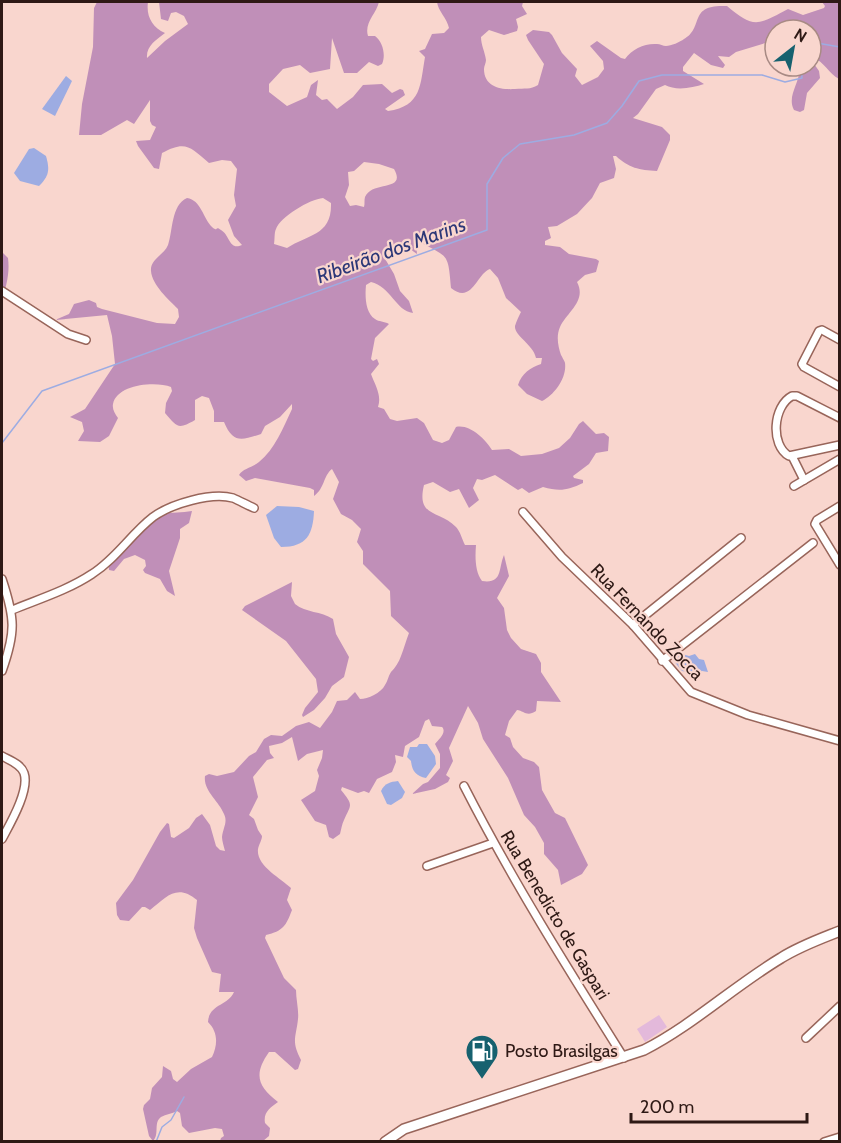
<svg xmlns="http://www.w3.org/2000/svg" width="841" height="1143" font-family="Cabin,sans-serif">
<rect width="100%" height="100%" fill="#f9d6ce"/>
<path fill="#e3b9db" d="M659,1015L667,1027L645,1042L637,1029Z"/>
<g fill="#c08fb8" fill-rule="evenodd">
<path d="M97,2H148C146,16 152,27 165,33C156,40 146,46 147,58L165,41L188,24L184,16L176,12L171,13L168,21L161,19L159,2H379C376,14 364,23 368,36H375C383,42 386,55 382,64L378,66L369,62L357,73H344L332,38L330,69L310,73L300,65L283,69L269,84V92L287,106L307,97L311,85L318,80L316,95L322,100L327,99L337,109L353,97L363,85L382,84L392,93L400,89L403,90L405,95L385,109L388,111C422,106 420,85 425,57L419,51L425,49L432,34L444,33L449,28C447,18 438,11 437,2H523L522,6L527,14L516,19L518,27L517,31L504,35L489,30L481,37C481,45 485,52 486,60C486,63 484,66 484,69C484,87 501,90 515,89C525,88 530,90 538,85L544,64L528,40L526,35L533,30L549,32L552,35L562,53L577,69L575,76L582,85L598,77L604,69L603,61L590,46L597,41L621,58L625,59C632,49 645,43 657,44C660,44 663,46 666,46C671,46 680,42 684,39C705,27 687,4 727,6C754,29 758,25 788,9L803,15L824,8L825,6L822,2H839V79C829,74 824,61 813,58L812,61L819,71L820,78L807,93L804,110L800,112L794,110C786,95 802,81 799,66H811V30H775V40L736,52L729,57L718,56L725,65L723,68L711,65L694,53L683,67V71L704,84C692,88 676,91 665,85L656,89L638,114L633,118L662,127L670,135V140L657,171C639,170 629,168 616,156H613L616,169L614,178L600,183L592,198L577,214L557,226L548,227L551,238L545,241V245L560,247L569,254L596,259L599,261L596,272L585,275L577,282C587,301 567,312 560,327C556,336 558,346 561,355C561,355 565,362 565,363C567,378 554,395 542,401L527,394L518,385C522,373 530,368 541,364L542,358H536C533,344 514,336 515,326C516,322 519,316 521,312L506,298L498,278L490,269C477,273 472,305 451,288C448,251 448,258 418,241L416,243L417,254L400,242C392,245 386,248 384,257L394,274L400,291L409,301L413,313C396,311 390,286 371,282L366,285C365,295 365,313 375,319C379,322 384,321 389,324L375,338L371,359L373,361L377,359L379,364L371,374C375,385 382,395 378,407L384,409L390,419L397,421L417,418L424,423L433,440L442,443L449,440L456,427C470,424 485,439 492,450L509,449L521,456L542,454L559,448L570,438L579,424L583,421L596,434L604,433L609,437L608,451L596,453L589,464L573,476L574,478L583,480V483C568,490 560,492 543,487L529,493L522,488L518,490L495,475L482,480L477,479L473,488L479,500L469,508L459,489L450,492L433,482L424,485C416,518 440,510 456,527C460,531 462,539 465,545H476C475,557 475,572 482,581C503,584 498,569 504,555L509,576L497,598L504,608L507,630L511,638L521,649L536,654L541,663V672L561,702L537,701L536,711C527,717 524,711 517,710L509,721L505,735L510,738L513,747L523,758L534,762L539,767L542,790L555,813L565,818L588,865L582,874L561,885L558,870L544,854V843L535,827L524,815L508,778L483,739L478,723L468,706L449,748L453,761L446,775L450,778L448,782L435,789L412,794L423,784L428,782L440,768V754L435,744C439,739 447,732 442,727L432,726L429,719L425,721L419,737L405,746L403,757L395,755L396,762L392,772L377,779L369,793L364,791L358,793L342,787L341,790C354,806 351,804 344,820C342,824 341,830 340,834L333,839L329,837L326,825L315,821L301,800L315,791L319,776L317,770L322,758L323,750L307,754L298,761L292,737L282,743L269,746L270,753L274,758L267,760L253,777L258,797L249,815L254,819L258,830L262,836C262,840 259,844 258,849C256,866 281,878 291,888L287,900L292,910C286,926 283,931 266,935L265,938L284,978L296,990C296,999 299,1011 298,1019C296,1038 291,1041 301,1060L298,1069L295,1070L275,1052H269C253,1075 258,1086 278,1102C271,1107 263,1112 265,1123L270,1128L269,1136L263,1141H220L221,1138L224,1136L222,1129L215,1128L189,1133L182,1126L180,1113L177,1111C172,1114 166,1114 161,1117C153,1123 160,1134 153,1141L149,1136L143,1109L144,1105L150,1099L152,1088L162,1077L163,1066L171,1071L173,1079L177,1082L191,1069L212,1057C218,1044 218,1032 208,1022C209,1004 228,1006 234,992H219L221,974L212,972L197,938L194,928L197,900C177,883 166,897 150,910L145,907H142L129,921L120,920L117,915L116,903L133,880L160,832L167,823L169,824L171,837L174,838L189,828L196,818L202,814L210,825L216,846L220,850L225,851C224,847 222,841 222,837C223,828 228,822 224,814C219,801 203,791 205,776L209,774L217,776L234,772L249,756L256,752L264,739L271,735L282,736L296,726L309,722L320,728L332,712L337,701L347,700L355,692L360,699C368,699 381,693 385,685C388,681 388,676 391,672C395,668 399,662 401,656C404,648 406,641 409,633L391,616L390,591L363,564V551L357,542L361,529L352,520L341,514L333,499L339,482L332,469C323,476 325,488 314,496V490L310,488L255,478L246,481L239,475C243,468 252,468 259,462C275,449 283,428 292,409V404L280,417L265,426L261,434C242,440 233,444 224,422H214V411L209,398L202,396L195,400V420C178,430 177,427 165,413L166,403L172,391L171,387C156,381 117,384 113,404C112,409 115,414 118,418L109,436L100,442L78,441L84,431L82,422L70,417L85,409L115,364L112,336L107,315L55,320L69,314L74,304L89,300L96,303L97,307L102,309L157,323L175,324L179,317L178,309C169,300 152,285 151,271C150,259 164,255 168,245C173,231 171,205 187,198C201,200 203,218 212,227C219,233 214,225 221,230C230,235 229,251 242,245L234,236L228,220L236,206L234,195L237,169L231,161L222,160L209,163C190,147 186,140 162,153L159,169L154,168L138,146L136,141L150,140L156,127L152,125L150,121V100L134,124L127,120L101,135H79L82,104L93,47L94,8ZM364,162L379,164L394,169C407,192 372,180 365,197C364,200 365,204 364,207L356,205L350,206L345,197L349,185L348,172L354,171ZM323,198L331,203C332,236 308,234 287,248L274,244C275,239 274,233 276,229C280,217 310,199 323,198Z"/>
<path d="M2,252L8,258C10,274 6,286 2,301Z"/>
<path d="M192,511L189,523L180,529V538L169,571L175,596L167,591L160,579L145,573L143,570L146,566L145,560L135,555L124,559L114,571L109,570C105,548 144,519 163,514C172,512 182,513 192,511Z"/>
<path d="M292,582L291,596L295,604C306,613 321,611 333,619L336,634L349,657L344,677L332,686L325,698L314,710L303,717L302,715L305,708L318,692L316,679L286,641L242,610L245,606Z"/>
</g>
<g fill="#9dace2">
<path d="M66,76L72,81L55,116L42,109Z"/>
<path d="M34,148L46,156C50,170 49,176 39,186L20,181L14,173L29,149Z"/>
<path d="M277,506L299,507L314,511C313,534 307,547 281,547L274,538L266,515Z"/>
<path d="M682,654L689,656L695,654L699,659L704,660L708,672L702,671L692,678L687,672L682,671L673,660Z"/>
<path d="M419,744H427L435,756L436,764L426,778C416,776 412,771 411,761L407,757L410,747H417Z"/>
<path d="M398,781L405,792L402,798L391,805L387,804L381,791C385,783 390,782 398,781Z"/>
</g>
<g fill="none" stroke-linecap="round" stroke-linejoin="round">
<g stroke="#9dace2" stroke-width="1.5">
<path d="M811,42L840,47"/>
<path d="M2,443L42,391L487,230V184L503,158L520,144L574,135L607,123L622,106L639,81L662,75H762L785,82L802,78L801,66"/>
<path d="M156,1142L162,1127L171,1120L184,1097"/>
</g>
<g stroke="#98655a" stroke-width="10">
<g id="street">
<path d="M2,291L68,334L86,340"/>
<path d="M840,340L822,330L819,331L802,364L804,367L840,387"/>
<path d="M840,418L797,396H792C773,406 770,445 789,456L840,445"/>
<path d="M792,456L804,480"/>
<path d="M794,486L840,459"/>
<path d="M840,506L817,520L815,524L840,565"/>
<path d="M523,512L562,557L633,625L691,692L748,715L840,741"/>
<path d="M2,579C15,618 16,632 2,671"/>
<path d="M12,610C39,599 68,590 92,574C116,559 131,534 153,517C171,504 211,492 233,498C240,501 247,505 254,508"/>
<path d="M633,625L741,538"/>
<path d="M662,661L813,543"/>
<path d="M2,756C9,760 21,764 24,773C30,790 10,824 2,839"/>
<path d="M464,786C512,880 568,969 624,1058"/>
<path d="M427,866L493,843"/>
<path d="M806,1038L840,1006"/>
<path d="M824,1142L840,1137"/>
</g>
</g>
<g stroke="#98655a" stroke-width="12">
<path id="secondary" d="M385,1142L404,1129L644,1050C693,1025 734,986 781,958C800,946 820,939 840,931"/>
</g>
<use href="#street" stroke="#fff" stroke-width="7"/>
<use href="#secondary" stroke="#fff" stroke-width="9"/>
</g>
<defs>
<g id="fuel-pin" transform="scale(1.725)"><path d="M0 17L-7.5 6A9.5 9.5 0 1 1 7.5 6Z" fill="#17616f" stroke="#f9d6ce"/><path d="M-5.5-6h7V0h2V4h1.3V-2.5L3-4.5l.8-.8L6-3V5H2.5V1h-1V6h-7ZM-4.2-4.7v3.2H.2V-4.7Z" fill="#fff"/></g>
</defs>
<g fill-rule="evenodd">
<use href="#fuel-pin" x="482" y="1051"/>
</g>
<g text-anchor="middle" stroke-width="4.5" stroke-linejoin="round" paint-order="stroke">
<g font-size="18" fill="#2e1915" stroke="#f9d6ce">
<text transform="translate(647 622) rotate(46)" y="6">Rua Fernando Zocca</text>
<text transform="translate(555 915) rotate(59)" y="6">Rua Benedicto de Gaspari</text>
</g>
<g font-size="18" fill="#2e1915" stroke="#f9d6ce" text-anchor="start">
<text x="505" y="1057">Posto Brasilgas</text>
</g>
<g font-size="20" font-style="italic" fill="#2c3777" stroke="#f9d6ce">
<text transform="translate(391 250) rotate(-20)" y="7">Ribeirão dos Marins</text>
</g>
</g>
<rect width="841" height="1143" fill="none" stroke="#2e1915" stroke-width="6"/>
<g transform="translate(793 48) rotate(31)"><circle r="28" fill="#f9d6ce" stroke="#a88a84" stroke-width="1.5"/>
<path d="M0-4.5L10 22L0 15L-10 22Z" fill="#17616f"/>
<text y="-9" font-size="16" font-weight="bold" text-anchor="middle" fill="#2e1915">N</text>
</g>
<path d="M631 1113v9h176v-9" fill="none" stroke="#2e1915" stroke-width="3"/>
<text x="640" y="1113" font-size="18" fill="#2e1915" stroke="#f9d6ce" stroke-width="4.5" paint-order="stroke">200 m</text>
</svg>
